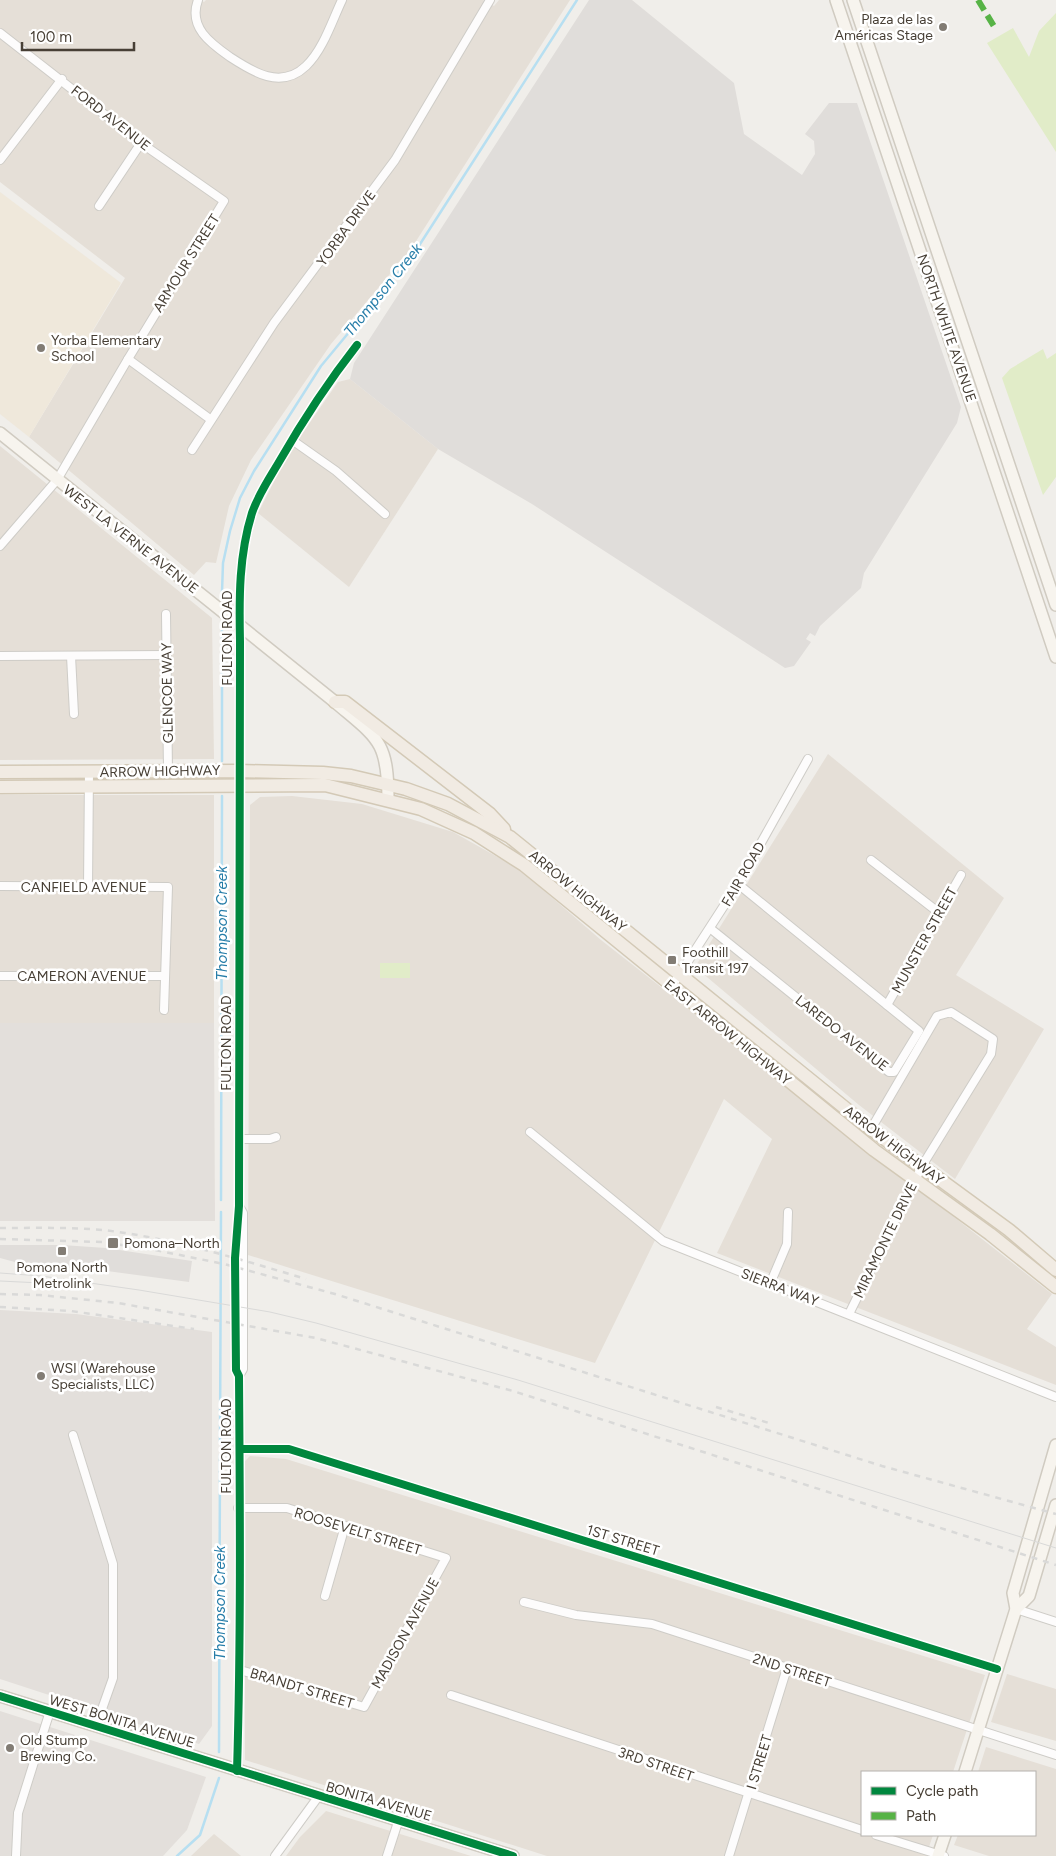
<svg xmlns="http://www.w3.org/2000/svg" width="1056" height="1856" font-family="Figtree,sans-serif">
<rect width="100%" height="100%" fill="#f0eeea"/>
<g fill="#e5dfd7">
<path d="M0,0H200L204,2L206,0H483L494,6L499,0H570L411,249L331,344L251,460L229,506L216,563L206,562L194,575L29,437L125,278L0,182Z"/>
<path d="M350,379L438,449L349,587L258,513L288,454L338,382Z"/>
<path d="M0,446L212,618L214,759L0,760Z"/>
<path d="M828,754L1004,898L956,975L1044,1029L955,1179L859,1105L695,967Z"/>
<rect x="0" y="795" width="214" height="228"/>
<path d="M292,796L362,804L453,832L519,869L601,940L1052,1294L1027,1329L1056,1347V1385L717,1253L772,1139L724,1099L595,1363L248,1255L250,805L260,797Z"/>
<path d="M250,1456L286,1459L985,1675L953,1772H862V1835H933L926,1856H547L245,1760V1461Z"/>
<path d="M1007,1674L1056,1689V1741L991,1722Z"/>
<path d="M986,1747L1056,1769V1856H989L954,1845L958,1835H1035V1772H978Z"/>
<path d="M326,1811L471,1856H286L300,1837Z"/>
<path d="M214,1834L241,1856H191Z"/>
</g>
<g fill="#e3dfdb">
<path d="M0,1023H214L215,1221H0Z"/>
<path d="M0,1310L76,1314L212,1332V1726L199,1744L0,1679Z"/>
<path d="M0,1711L206,1777L187,1830L163,1856H0Z"/>
</g>
<path fill="#efe8db" d="M0,192L121,283L29,437L0,414Z"/>
<g fill="#e1ecc8">
<path d="M1056,13V152L987,43L1013,28L1029,57L1039,31Z"/>
<path d="M1043,349L1047,359L1056,353V477L1043,495L1002,378L1010,369Z"/>
<rect x="380" y="963" width="30" height="15"/>
</g>
<g fill="#e0ddda">
<path d="M589,0H632L734,83L744,134L802,175L815,154L814,141L805,134L812,125L829,103H857L961,407L957,423L864,573L861,588L820,626L815,636L810,633L806,639L811,642L794,666L785,668L532,504L438,449L350,379L354,363Z"/>
<path d="M0,1245H62L106,1248L192,1261L189,1282L107,1271L26,1265L0,1258Z"/>
</g>
<g fill="none" stroke-linecap="round" stroke-linejoin="round">
<g stroke="#b7dff1" stroke-width="2.5">
<path d="M222,592L223,563L230,531L240,498L254,471L321,366L413,255L577,0"/>
<path d="M222,761V629"/>
<path d="M221,1200L222,796"/>
<path d="M220,1442L221,1212"/>
<path d="M219,1752L220,1455"/>
<path d="M177,1856L200,1835L219,1778"/>
</g>
<g stroke="#ceccc7" stroke-width="10">
<g id="street">
<path d="M198,0C188,27 210,43 230,57C253,72 281,90 306,66C323,50 332,21 342,0"/>
<path d="M0,33L141,143L224,201L128,359L57,480L0,546"/>
<path d="M0,160L62,79"/>
<path d="M99,206L141,143"/>
<path d="M128,359L210,419"/>
<path d="M292,440L336,471L385,514"/>
<path d="M192,450L274,323L395,160L490,0"/>
<path d="M166,614L168,771"/>
<path d="M0,656L167,655"/>
<path d="M71,656L74,714"/>
<path d="M871,860L938,912"/>
<path d="M0,886L168,887L164,1010"/>
<path d="M88,887L89,772"/>
<path d="M711,929L889,1072H894L919,1031L738,884"/>
<path d="M0,976H164"/>
<path d="M672,986L738,884L808,759"/>
<path d="M887,1005L961,875"/>
<path d="M530,1132L663,1241L1056,1397"/>
<path d="M239,1139H270L276,1137"/>
<path d="M239,1206L243,1213V1369L239,1376"/>
<path d="M770,1284L787,1244L788,1212"/>
<path d="M849,1314L922,1166L991,1054L993,1039L951,1012L937,1016L871,1129"/>
<path d="M73,1435L113,1564V1678L96,1726"/>
<path d="M240,1449H289L997,1669"/>
<path d="M238,1508H287L446,1558L364,1707L240,1670"/>
<path d="M325,1596L345,1526"/>
<path d="M524,1602L576,1615L652,1624L1056,1755"/>
<path d="M1016,1609L1056,1622"/>
<path d="M451,1695L862,1830"/>
<path d="M237,1771C241,1639 240,1508 239,1376L236,1370L235,1258L239,1206L240,641C239,597 239,555 252,513C258,495 269,479 279,462C302,422 328,382 357,345"/>
<path d="M876,1835L944,1856"/>
<path d="M16,1856L18,1813L50,1711"/>
<path d="M275,1856L318,1797"/>
<path d="M387,1856L399,1819"/>
<path d="M729,1856L787,1668"/>
</g>
</g>
<g stroke="#d0cbc1" stroke-width="14">
<g id="secondary">
<path d="M836,0L1056,657"/>
<path d="M853,0L1056,605"/>
<path d="M0,433L335,702C377,738 388,740 388,799"/>
<path d="M1016,1609L1029,1596L1056,1505"/>
<path d="M0,1696L513,1856"/>
<path d="M965,1772L1016,1609L1013,1593L1056,1445"/>
<path d="M938,1856L945,1835"/>
</g>
</g>
<g stroke="#d3c9b6" stroke-width="15">
<g id="primary">
<path d="M335,702H345L490,814L504,829"/>
<path d="M0,772L239,771L323,773L351,776L406,789L448,804L510,837L871,1129L1009,1230L1056,1270"/>
<path d="M0,787L325,785L421,809L474,833L524,865L874,1150L990,1234L1056,1287"/>
</g>
</g>
<use href="#street" stroke="#fdfcfc" stroke-width="8"/>
<use href="#secondary" stroke="#f7f4ee" stroke-width="11"/>
<use href="#primary" stroke="#f1ebe3" stroke-width="12"/>
<g stroke="#d9d9d8" stroke-width="1">
<path d="M0,1273L41,1276L139,1290L270,1312L316,1323L518,1380L1056,1548"/>
<path d="M0,1281L41,1283"/>
</g>
<g stroke="#d9d9d8" stroke-width="2.5" stroke-dasharray="6 6" stroke-linecap="butt">
<path d="M0,1228C34,1228 69,1227 103,1230C172,1238 239,1259 306,1279"/>
<path d="M0,1239L102,1242L155,1250L224,1264L335,1294L882,1466L1056,1514"/>
<path d="M0,1294L40,1295L118,1303L316,1338L513,1391L1056,1565"/>
<path d="M0,1307L71,1311L194,1329"/>
<path d="M716,1407L769,1423"/>
</g>
<path stroke="#57b346" stroke-width="6" stroke-dasharray="12 6" stroke-linecap="butt" d="M978,0L995,28"/>
<g stroke="#fff" stroke-width="11">
<g id="cycleway">
<path d="M240,1449H289L997,1669"/>
<path d="M0,1696L513,1856"/>
<path d="M237,1771C241,1639 240,1508 239,1376L236,1370L235,1258L239,1206L240,641C239,597 239,555 252,513C258,495 269,479 279,462C302,422 328,382 357,345"/>
</g>
</g>
<use href="#cycleway" stroke="#00873e" stroke-width="8"/>
</g>
<g fill="#827c74" stroke="#fff" stroke-width="2">
<circle cx="943" cy="27" r="5"/>
<circle cx="41" cy="348" r="5"/>
<rect x="667" y="955" width="10" height="10" rx="2.5"/>
<rect x="107" y="1237" width="12" height="12" rx="2.5"/>
<rect x="57" y="1246" width="10" height="10" rx="2.5"/>
<circle cx="41" cy="1376" r="5"/>
<circle cx="10" cy="1748" r="5"/>
</g>
<g text-anchor="middle" stroke-width="5" stroke-linejoin="round" paint-order="stroke">
<g font-size="14" fill="#473f35" stroke="#fff" text-anchor="start">
<text x="933" y="24" text-anchor="end">Plaza de las<tspan x="933" dy="16">Américas Stage</tspan></text>
<text x="51" y="345">Yorba Elementary<tspan x="51" dy="16">School</tspan></text>
<text x="682" y="957">Foothill<tspan x="682" dy="16">Transit 197</tspan></text>
<text x="124" y="1248">Pomona–North</text>
<text x="62" y="1272" text-anchor="middle">Pomona North<tspan x="62" dy="16">Metrolink</tspan></text>
<text x="51" y="1373">WSI (Warehouse<tspan x="51" dy="16">Specialists, LLC)</tspan></text>
<text x="20" y="1745">Old Stump<tspan x="20" dy="16">Brewing Co.</tspan></text>
</g>
<g font-size="14" fill="#473f35" stroke="#fff">
<text transform="translate(111 118) rotate(38)" y="5">FORD AVENUE</text>
<text transform="translate(346 228) rotate(-54)" y="5">YORBA DRIVE</text>
<text transform="translate(186 263) rotate(-58)" y="5">ARMOUR STREET</text>
<text transform="translate(947 328) rotate(71)" y="5">NORTH WHITE AVENUE</text>
<text transform="translate(131 539) rotate(38)" y="5">WEST LA VERNE AVENUE</text>
<text transform="translate(227 638) rotate(-90)" y="5">FULTON ROAD</text>
<text transform="translate(167 693) rotate(-91)" y="5">GLENCOE WAY</text>
<text transform="translate(160 771) rotate(-1)" y="5">ARROW HIGHWAY</text>
<text transform="translate(743 874) rotate(-60)" y="5">FAIR ROAD</text>
<text x="84" y="892">CANFIELD AVENUE</text>
<text transform="translate(578 891) rotate(39)" y="5">ARROW HIGHWAY</text>
<text transform="translate(924 940) rotate(-61)" y="5">MUNSTER STREET</text>
<text x="82" y="981">CAMERON AVENUE</text>
<text transform="translate(728 1032) rotate(39)" y="5">EAST ARROW HIGHWAY</text>
<text transform="translate(842 1033) rotate(38)" y="5">LAREDO AVENUE</text>
<text transform="translate(226 1043) rotate(-90)" y="5">FULTON ROAD</text>
<text transform="translate(894 1145) rotate(37)" y="5">ARROW HIGHWAY</text>
<text transform="translate(885 1240) rotate(-64)" y="5">MIRAMONTE DRIVE</text>
<text transform="translate(780 1287) rotate(21)" y="5">SIERRA WAY</text>
<text transform="translate(226 1446) rotate(-90)" y="5">FULTON ROAD</text>
<text transform="translate(358 1531) rotate(17)" y="5">ROOSEVELT STREET</text>
<text transform="translate(623 1540) rotate(17)" y="5">1ST STREET</text>
<text transform="translate(405 1633) rotate(-61)" y="5">MADISON AVENUE</text>
<text transform="translate(792 1670) rotate(18)" y="5">2ND STREET</text>
<text transform="translate(302 1688) rotate(17)" y="5">BRANDT STREET</text>
<text transform="translate(122 1721) rotate(17)" y="5">WEST BONITA AVENUE</text>
<text transform="translate(759 1762) rotate(-73)" y="5">I STREET</text>
<text transform="translate(656 1764) rotate(19)" y="5">3RD STREET</text>
<text transform="translate(379 1801) rotate(16)" y="5">BONITA AVENUE</text>
</g>
<g font-size="15" font-style="italic" fill="#267da8" stroke="#fff">
<text transform="translate(383 290) rotate(-51)" y="5">Thompson Creek</text>
<text transform="translate(222 923) rotate(-90)" y="5">Thompson Creek</text>
<text transform="translate(220 1603) rotate(-90)" y="5">Thompson Creek</text>
</g>
</g>
<rect x="861" y="1771" width="175" height="65" fill="#ffffff" stroke="#b5b2ae"/>
<rect x="871" y="1787" width="25" height="8" fill="#00873e" stroke="#b5b2ae"/>
<text x="906" y="1796" font-size="15" fill="#473f35">Cycle path</text>
<rect x="871" y="1812" width="25" height="8" fill="#57b346" stroke="#b5b2ae"/>
<text x="906" y="1821" font-size="15" fill="#473f35">Path</text>
<path d="M22 42v8h112v-8" fill="none" stroke="#473f35" stroke-width="2.5"/>
<text x="30" y="42" font-size="15" fill="#473f35" stroke="#ffffff" stroke-width="4" paint-order="stroke">100 m</text>
</svg>
